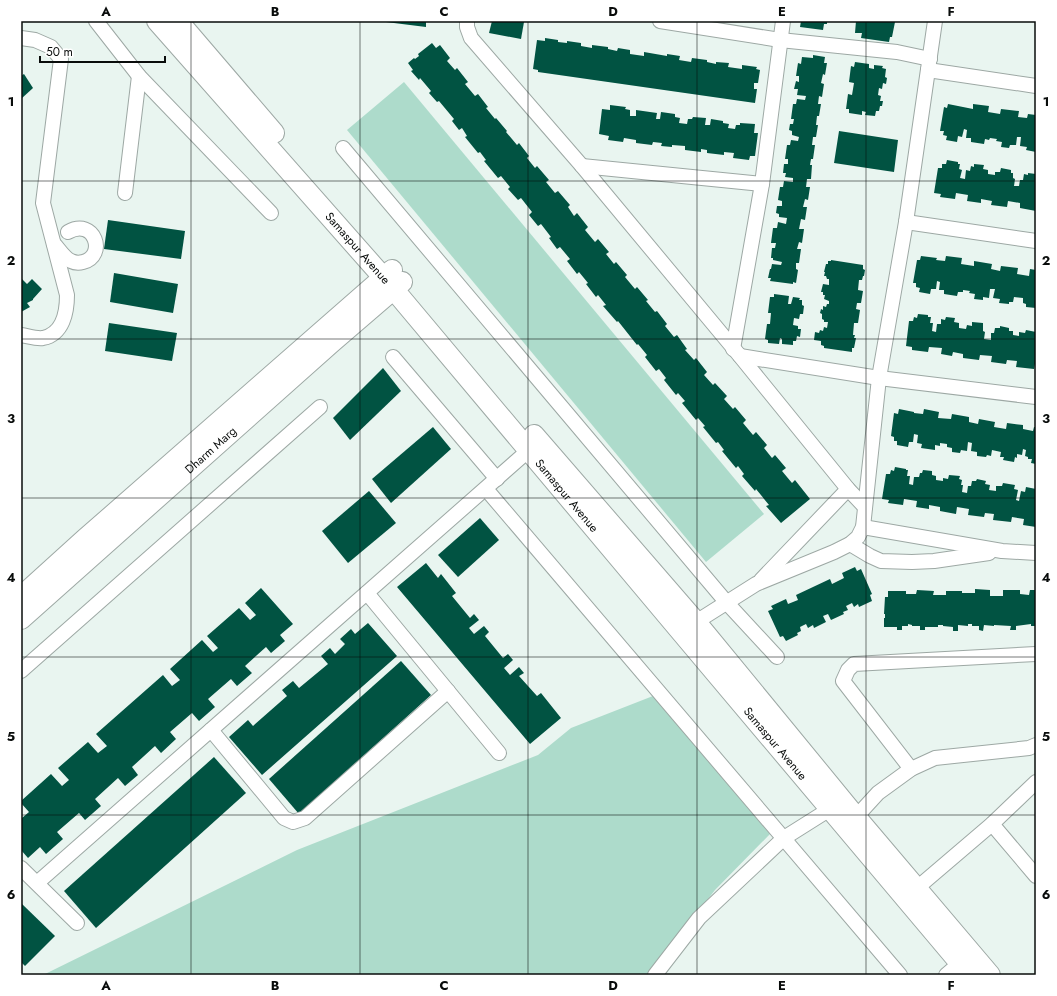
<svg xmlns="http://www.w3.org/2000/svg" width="1057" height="996" font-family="Jost,sans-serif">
<rect width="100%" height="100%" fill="#e9f5f0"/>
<g fill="#addbcb">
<path d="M404,82L764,514L706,562L347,130Z"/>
<path d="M653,696L770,834L715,890L649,975H43L297,850L538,755L571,728Z"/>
</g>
<g fill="#015342">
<path d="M386,21H426V27L386,22Z"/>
<path d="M492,21L524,22L521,39L489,33Z"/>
<path d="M801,21H827V24H824L823,30L800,27Z"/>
<path d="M856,21L895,22L892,37H890L889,42L861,38L862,33H855Z"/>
<path d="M545,38L558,40V42L567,43V41L581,43V46L592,48V45L608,47V49L617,51L618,48L630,50V54L644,56V52L667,56V54L680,56L679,60L691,62L692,58L707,60V62L716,64V62L729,63L728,67L742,69V65L757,67L756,69L760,70L758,83H754V89H757L755,103L538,72V70L533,69L537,40L545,41Z"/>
<path d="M432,43L436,48L440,45L450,58L447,61L455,70L457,68L468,82L465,84L475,96L478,94L488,107L486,108L495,119L496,118L507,131L506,132L517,145L519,143L529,156L527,158L535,168L537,166L549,180L546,182L555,193L558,191L570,205L568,207L574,216L577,213L588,227L585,230L595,242L598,239L609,252L606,254L614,264L616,262L627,275L625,277L635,289L637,287L648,300L646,301L655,312L657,311L667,324L665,326L674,337L677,335L687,349L685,350L694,360L696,358L707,372L704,375L713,385L715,383L727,396L724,399L733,409L735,407L746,420L743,423L753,435L756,432L767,445L764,448L772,458L775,455L786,468L782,471L792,483L795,480L810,499L781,523L766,506L769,505L756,489L755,491L742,476L744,474L738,466L736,468L722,451L724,450L718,442L716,443L703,427L705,426L698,418L696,420L682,403L685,401L678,393L676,395L664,380L666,378L659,369L656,371L645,357L647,355L638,344L637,345L618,321L617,322L603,306L606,305L598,295L596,297L586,284L588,283L579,272L577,274L567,261L570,259L560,247L557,249L549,238L551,237L541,224L538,226L529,215L532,212L521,198L518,200L508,189L510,187L501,176L498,178L484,161L486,160L480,152L478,153L465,137L467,136L462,128L459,130L452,121L454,119L439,101L437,102L429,93L431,91L420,78L419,80L411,71L413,70L408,63L414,58L415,59L419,56L418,54Z"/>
<path d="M813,55L825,57L824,63H827L825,75L823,74L821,83L824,84L822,97L819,96L818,104H821L819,116H817L816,125H818L816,137H813L812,145H815L813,159H811L810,165H812L811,179H807L806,187H810L808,200L805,199L803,207H807L805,220L801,219L799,229H804L802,243L799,242L797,249H801L799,263H796V269L798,270L796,283L793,282V284L770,281L771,278H768L770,269H771L772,264L781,265L782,262L773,260V258H771L772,248H775L776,243H771L773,228H777L778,222L786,224L787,218L779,217V214L776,213L777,206H782V201L778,200L780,187H783L784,181L793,182V178L785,177L786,173H783L784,164H788V159H785L787,145H790L791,140L798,141L799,137L792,135V131L789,130L790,124H793L794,119H791L793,104H796L797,99L805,100L806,96L797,95L798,89H794L796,81L799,82V76H796L798,63L801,64L802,57L813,58Z"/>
<path d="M855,62L869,64V68L874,69V65L883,66L882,68L886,69L885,77L887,78L886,84L883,83L882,89L879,88L878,95L881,96L880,101H883L882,106H880L879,111H876L875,116L865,115L866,112L862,111V115L849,113V109H846L848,94L852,95L854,83L849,82L851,66L854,67Z"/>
<path d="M24,74L33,88L21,99V76Z"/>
<path d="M948,104L973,109V104L989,106L988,112L1000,114L1001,109L1019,111L1018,117L1027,118L1028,114L1036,115V152L1026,150L1027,147L1020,146L1021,137H1017L1016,145H1010L1009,148L1001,147L1002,142L996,141L997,139L990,138L989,140L985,139L984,144L971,142V138H966L967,130L964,129L962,137L958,136L957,142L946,140L947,136L943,135L944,131H940L944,107L947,108Z"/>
<path d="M610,105L626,107L625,109L630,110V116H636V110L657,113L656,119H660L661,112L675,114V117L680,118L679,123L687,124L688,119H692L693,117L706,118L705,125H710L711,119L723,121V123L729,124L728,128L735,129L736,125H740V123L755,124L754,133H758L755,156H750L749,160L733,158L734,153L724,152V155L707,153V150L701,149V152L685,150V146L672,145V147L661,146L662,143L653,142L652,145L636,143V140L624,138L623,142L608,140L609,136L599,134L602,109L610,110Z"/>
<path d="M839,131L898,140L894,172L834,163Z"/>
<path d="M947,160L958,162V164H960L959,169L962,170L960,178L965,179L966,170L970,171L971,166L974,167V164L984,165L983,169L988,170V174L995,175V172H1000L1001,168L1011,170V173H1013V178L1015,179L1014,186H1019L1020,180H1023L1024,174L1028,175V173L1036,174V211L1020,208V203L1008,201L1007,207L991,205L992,201L981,199V203L967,201L968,195L956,193L955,199L940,197L941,194L934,193L938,168H942V164H946Z"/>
<path d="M108,220L185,231L181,259L104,249Z"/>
<path d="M921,256L937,258L936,260L945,261L946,256L962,258L961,264L974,266V261L992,264L991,269L1000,271L1001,266L1018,268L1017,274L1029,276L1030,269L1036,270V308L1026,307V304L1023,303V298L1014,297L1013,302H1009V304L999,303L1000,299L993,298L995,289H990L989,298L983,297V300L974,299L975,294L969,293L970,291L963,290V292H958L957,296L944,294V290H939L940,282L937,281L936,289H931L930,294L919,292L920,288L916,287V283H913L917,260H920Z"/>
<path d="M831,260L863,265V269L865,270L864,276H863L862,280H859L858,290L863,291L861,303H857L856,309L860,310L858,323H854L853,335H855L854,338H856L854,348H852V352L824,348V346L821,345V341L814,340L815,332L819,333L820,330L823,331L824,327L827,328L828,322H824V320L822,319V314L820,313L821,309L823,310V306L826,307L827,304H829V301L824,299L825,295H823V292H821L823,284L829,285V279H827L826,276H824L825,272H824L826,264H828V261H831Z"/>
<path d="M114,273L178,284L173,313L110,302Z"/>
<path d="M21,278L27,284L32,279L42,289L33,299V300L27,303L30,307L21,312Z"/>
<path d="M774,294L789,296L788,304H791L793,297L800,298L799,300H802V305L804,306L803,314H800L799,319L794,318L793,325L798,326V329H801L800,337L797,336L796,341H793V345L782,344V339L780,338L779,344L768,343V340L765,339L767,324H770L771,313H768L770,297H774Z"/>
<path d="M918,314L928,315V317H931L930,323H933L932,331L936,332L937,324H941V319L945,320L946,317L955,318L954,322L959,323V328L966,329L967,325L972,326V322L983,323V331L985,332L984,339L991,340V333H994L995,328H1000V326L1009,328V331H1013V335L1019,336V332L1025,333L1026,330L1036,332V365L1035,364L1034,369L1016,367L1017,361L1007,360L1006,364L991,362L992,356L980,355L979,360L963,358V354L953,352L952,356L941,354L942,348L929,347L928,352L912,350V347L906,346L909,321H913L914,317L917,318Z"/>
<path d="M109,323L177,333L172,361L105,351Z"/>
<path d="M383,368L401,391L350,440L333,418Z"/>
<path d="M899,409L914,412V413L923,414L924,409L939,412L938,418L951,419L952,414L969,417V422L978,424L979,419L995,422L994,427L1006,429L1007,423L1023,425V429L1033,431L1034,427H1036V464L1031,463L1032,459H1028V457L1025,456L1026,450L1023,449L1022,455L1017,454V458L1015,457L1014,462L1003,460L1004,457H1000L1001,452L992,450L991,456L987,455L986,457L977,456V452L971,451L972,443L968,442L967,451L961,450L960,453L952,452V448L947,447V444L940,443V446L935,445V450L921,448L922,444L917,443L918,435L914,434L913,442H909L908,447L897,445V441H894V437L891,436L894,413L898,414Z"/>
<path d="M433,427L451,449L391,503L372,479Z"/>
<path d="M895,467L906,469V470H908L907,476H910L909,484L913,485L914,477H919L920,473H922L923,470L932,471V475L936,476V480L943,481V478L948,479L949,475L960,476L959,479L962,480L961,485H963L962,492L967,493L968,486H971L972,481H976L977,479L986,481L985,484L990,485L989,490L996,491V486H1002L1003,483L1015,485L1014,489L1018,490L1016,500L1019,501L1021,491L1025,492L1026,487L1036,489V527L1023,525L1024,519L1012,517L1011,522L993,520L994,514L985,513L984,517L968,515L969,509L957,507L956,514L940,511V507L929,505V509L916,507L917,501L904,499L903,505L888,503L889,500L882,499L886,474H890L891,470L894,471Z"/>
<path d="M369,491L396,523L348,563L322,531Z"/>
<path d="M480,518L499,540L458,577L438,555Z"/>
<path d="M426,563L438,578L441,574L456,593L452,596L470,618L474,614L479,620L469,628L474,634L484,626L489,632L485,636L503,658L508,654L513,660L504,668L510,675L519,667L524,673L519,676L537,696L541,693L561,718L530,744L397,587Z"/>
<path d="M855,567L857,571L861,569L872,594L870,595L872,601L859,607L858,604L854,607L852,603L846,606L848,610L843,612L844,614L831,620L828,614L823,616L826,622L814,628L813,625L808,628L806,624L800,627L801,631L797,633L798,635L786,641L783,636L780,637L768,611L773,609L771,606L786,599L788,604L798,600L796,595L830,579L832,584L844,578L842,573Z"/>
<path d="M261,588L293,624L280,635L285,641L271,653L266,647L245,666L252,673L237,686L231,679L208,699L215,707L199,721L192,713L170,732L176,739L161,753L155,746L132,767L138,775L125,786L118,778L95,799L101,806L85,820L79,813L57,832L63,839L46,854L40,847L28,858L21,850V817L22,818L29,812L21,803V801L51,774L62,786L69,780L58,768L88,742L98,753L107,746L96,734L163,675L172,686L180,680L170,669L202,640L213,652L218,648L207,636L239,608L250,620L256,615L245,603Z"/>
<path d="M975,589L990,590V596H1003V590H1020V594L1029,595L1030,590H1036V626H1031V624L1016,626V630H1010L1011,626L994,625V626L984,625L983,631L979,630V626H972V624H968V626L958,625V631H953V627L943,626V625H938V627H925V630H920V626H912V625L908,624V626H902V630H897V627H884V618H885V614H884L885,597H888V591H906V594H916L917,590L934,591L933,595H946V591H962V593H975Z"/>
<path d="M368,623L397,656L262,775L229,737L248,720L253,726L287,696L282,690L293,681L299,688L328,664L321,656L330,648L335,654L345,644L340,639L351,629L355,634Z"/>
<path d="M401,661L431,695L299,814L269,779Z"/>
<path d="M214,757L246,793L96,928L64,891Z"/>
<path d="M22,904L55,936L25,966L21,962Z"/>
</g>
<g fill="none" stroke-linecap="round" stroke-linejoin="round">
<g stroke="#9da8a4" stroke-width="16">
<g id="minor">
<path d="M96,21L139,76L271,213"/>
<path d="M467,21V27L471,38L582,166L740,356L848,489L865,507"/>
<path d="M660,21L780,40L897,52L930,59"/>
<path d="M21,38L35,40L51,47L61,59L43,203L67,295C67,312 63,334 43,338C36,339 28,336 21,335"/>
<path d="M928,70L1036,86"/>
<path d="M343,148L727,603L777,657"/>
<path d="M582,166L762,184"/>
<path d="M125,193L139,76"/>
<path d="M906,222L1036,241"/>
<path d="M54,244C59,249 64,258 71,261C75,263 79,263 83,262C107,256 95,217 68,232"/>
<path d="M733,349L762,184L783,21"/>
<path d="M740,356L879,378L1036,397"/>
<path d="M393,357L497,479"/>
<path d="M486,489L900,975"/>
<path d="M863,527L1002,551L1036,553"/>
<path d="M850,544L870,556L881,561L912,562L934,561L989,553"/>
<path d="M761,580L848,489"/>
<path d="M367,593L499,753"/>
<path d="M696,622L756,584L834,552L850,544L858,537L863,527L879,378L906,222L935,21"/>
<path d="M21,671L320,407"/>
<path d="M211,730L284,818L293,822L305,818L448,691"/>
<path d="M911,769L843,681L848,670L854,664L1036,654"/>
<path d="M856,817L878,793L911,769L935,758L1029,748L1036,745"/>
<path d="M992,824L1036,876"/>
<path d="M21,868L77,923"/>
<path d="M37,883L529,450"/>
<path d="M917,888L992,824L1036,782"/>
<path d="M655,975L699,918L784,838L830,809"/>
<path d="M946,975L960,963"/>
</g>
</g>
<g stroke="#9da8a4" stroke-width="22">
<g id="secondary">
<path id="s1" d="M157,21L390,285L682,633L970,975"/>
<path d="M178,21L274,133"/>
<path d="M534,435L696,622L856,817L990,975"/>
<path d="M21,597L85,539L392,270"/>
<path id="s2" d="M21,619L331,343L402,282"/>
</g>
</g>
<use href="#minor" stroke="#fff" stroke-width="14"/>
<use href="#secondary" stroke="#fff" stroke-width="20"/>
</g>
<path fill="none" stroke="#090c0b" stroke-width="1" stroke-opacity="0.55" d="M191,21V975M360,21V975M528,21V975M697,21V975M866,21V975M21,181H1036M21,339H1036M21,498H1036M21,657H1036M21,815H1036"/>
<g text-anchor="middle" stroke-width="4" stroke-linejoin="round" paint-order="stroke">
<g font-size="12" fill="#090c0b" stroke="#fff">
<text dy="4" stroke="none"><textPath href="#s1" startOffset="303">Samaspur Avenue</textPath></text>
<text dy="4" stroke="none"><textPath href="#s2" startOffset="254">Dharm Marg</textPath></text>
<text dy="4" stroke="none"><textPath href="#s1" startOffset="627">Samaspur Avenue</textPath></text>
<text dy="4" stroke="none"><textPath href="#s1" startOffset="951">Samaspur Avenue</textPath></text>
</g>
</g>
<rect width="1057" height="996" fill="none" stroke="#ffffff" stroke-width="44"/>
<path d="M40 56v6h125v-6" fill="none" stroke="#090c0b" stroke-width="2"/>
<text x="46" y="56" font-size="12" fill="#090c0b" stroke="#ffffff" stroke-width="3" paint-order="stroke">50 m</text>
<rect x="22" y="22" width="1013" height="952" fill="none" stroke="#090c0b" stroke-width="1.5"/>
<g font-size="13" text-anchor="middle" font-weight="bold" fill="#090c0b">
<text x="106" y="16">A</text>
<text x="275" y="16">B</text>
<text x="444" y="16">C</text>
<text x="613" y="16">D</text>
<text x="782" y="16">E</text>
<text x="951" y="16">F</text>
<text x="11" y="106">1</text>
<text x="1046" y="106">1</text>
<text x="11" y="265">2</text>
<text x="1046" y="265">2</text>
<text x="11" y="423">3</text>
<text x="1046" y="423">3</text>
<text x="11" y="582">4</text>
<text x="1046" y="582">4</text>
<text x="11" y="741">5</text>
<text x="1046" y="741">5</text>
<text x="11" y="899">6</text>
<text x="1046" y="899">6</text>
<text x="106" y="990">A</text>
<text x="275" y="990">B</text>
<text x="444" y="990">C</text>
<text x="613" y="990">D</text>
<text x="782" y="990">E</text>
<text x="951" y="990">F</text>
</g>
</svg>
